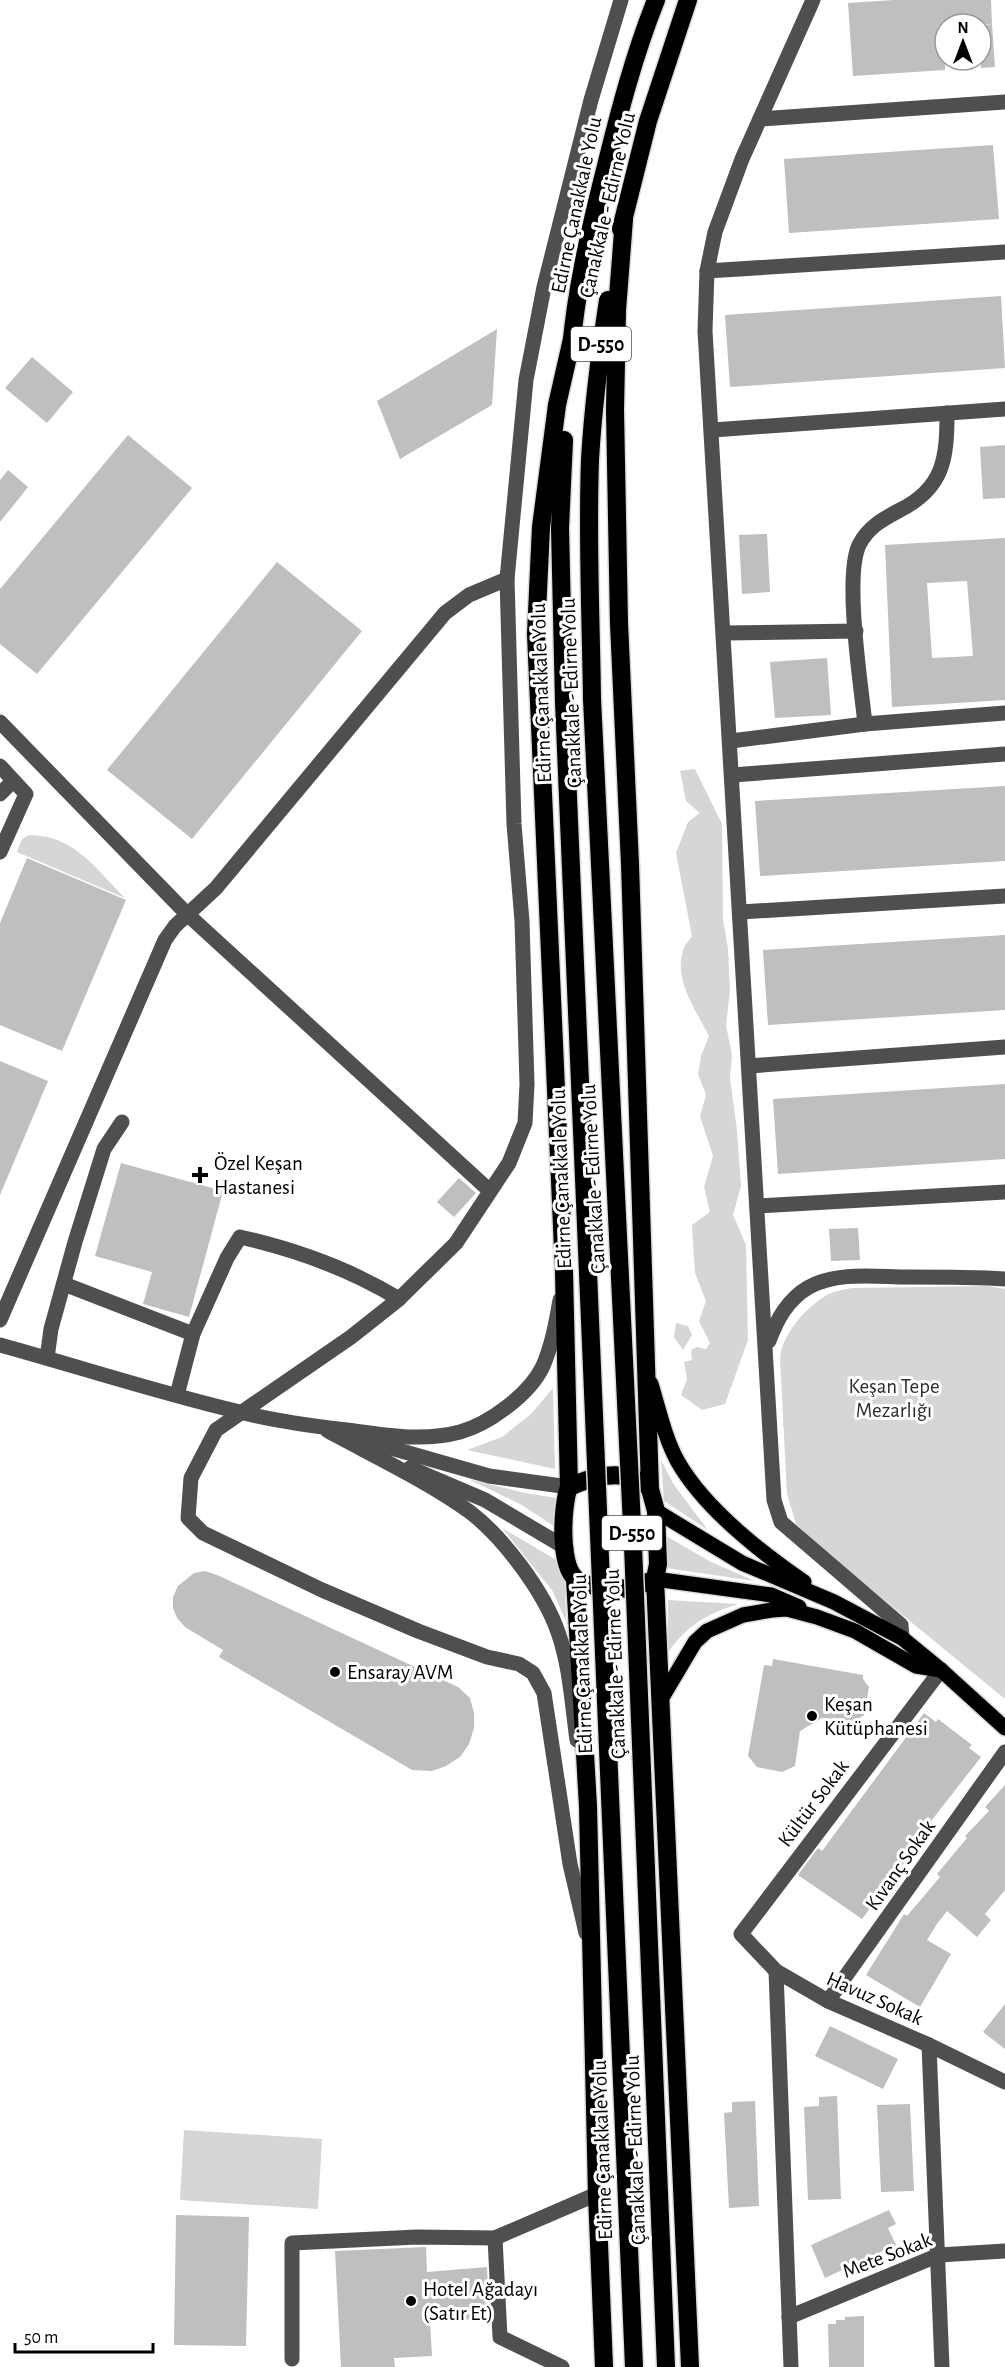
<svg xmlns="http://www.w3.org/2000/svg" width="1005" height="2367" font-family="'Alegreya Sans',sans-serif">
<rect width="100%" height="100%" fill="#fff"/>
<g fill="#d6d6d6">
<path d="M695,769L722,824L723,919L728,949L730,991L726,1025L732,1055L730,1078L737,1130L741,1186L733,1215L746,1245L748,1340L725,1404L702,1410L681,1395L687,1379L684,1362L692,1360L691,1350L697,1347L706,1349L710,1343L699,1321L706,1301L695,1273L692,1225L710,1212L704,1187L713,1156L700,1116L706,1095L698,1074L701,1056L709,1036C696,1010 672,978 684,948C685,944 690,940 692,936L676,853L688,822L700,813L686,801L680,771Z"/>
<path d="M29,835C74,835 96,869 125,898L17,852L22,839Z"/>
<path d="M988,1286L1005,1289V1699L817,1545L796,1524L787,1494L780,1360C781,1335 805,1309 825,1296C833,1291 843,1290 852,1288Z"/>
<path d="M676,1323L688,1326L692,1335L683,1350L674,1337Z"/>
<path d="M553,1388L555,1469L467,1450L502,1437L531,1414Z"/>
<path d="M661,1460L674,1485L708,1530L664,1501Z"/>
<path d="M468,1479L525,1493L557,1498V1528L520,1504Z"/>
<path d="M502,1528L565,1565L566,1621L552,1590Z"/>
<path d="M666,1536L711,1562L755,1581L666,1568Z"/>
<path d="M668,1600L738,1604C705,1615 689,1624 668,1652Z"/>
<path d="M184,2130L322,2139L318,2209L180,2200Z"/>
</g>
<g fill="#bfbfbf" fill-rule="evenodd">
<path d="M894,0H991L992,24H945V70L853,76L848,3Z"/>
<path d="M992,24L995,67L981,68V25Z"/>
<path d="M993,145L999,219L789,233L784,159Z"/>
<path d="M1001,296L1005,368L730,387L725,315Z"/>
<path d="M497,329L492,405L400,459L377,401Z"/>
<path d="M32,357L73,392L47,423L5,388Z"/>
<path d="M128,435L192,488L37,674L0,644V589Z"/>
<path d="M1005,445V498L983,499L980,447Z"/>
<path d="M8,470L28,487L0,522V480Z"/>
<path d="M767,534L770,592L742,594L739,535Z"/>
<path d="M1005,538V700L892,707L885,545ZM967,581L973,656L932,658L927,583Z"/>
<path d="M277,562L362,631L192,839L107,770Z"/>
<path d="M827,658L831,715L775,718L770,662Z"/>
<path d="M1005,786V861L760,876L755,801Z"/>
<path d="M27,858L126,900L62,1051L0,1025V923Z"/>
<path d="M1005,935V1010L768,1025L763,950Z"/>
<path d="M0,1061L48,1081L0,1195Z"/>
<path d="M1005,1084V1159L778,1174L773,1099Z"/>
<path d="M121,1163L223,1191L189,1317L143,1304L152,1272L95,1256Z"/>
<path d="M459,1178L476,1193L454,1217L437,1202Z"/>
<path d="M858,1228L860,1260L831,1261L829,1229Z"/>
<path d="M205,1571L217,1575L458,1687L470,1698L474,1713V1728L469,1744L460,1757L446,1766L432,1771L412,1770L219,1657L223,1650L185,1627L177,1618L173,1608V1597L178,1586L194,1573Z"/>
<path d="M773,1659L863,1675V1679L869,1687L864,1715L855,1721L822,1718L800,1731L795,1766L782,1772L757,1767L748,1756L764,1665L772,1666Z"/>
<path d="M924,1713L936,1722L938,1719L972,1745L969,1748L981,1757L928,1825L931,1827L862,1919L798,1875L818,1848L822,1851Z"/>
<path d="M1005,1785V1890L985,1914L991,1920L977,1937L947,1911L937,1924L927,1940L951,1954L920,2007L866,1975L904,1914L907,1916L940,1877L937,1874L967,1838L965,1836L989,1811L985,1807Z"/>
<path d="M1005,2004V2049L983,2032Z"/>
<path d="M830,2026L898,2059L883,2089L815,2056Z"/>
<path d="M837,2096L841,2199L808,2200L804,2107L819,2106V2097Z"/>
<path d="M755,2101L759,2206L729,2208L724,2113L732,2112V2102Z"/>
<path d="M910,2104L914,2191L881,2192L877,2105Z"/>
<path d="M889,2210L896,2224L888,2228L896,2245L825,2278L811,2245Z"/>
<path d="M176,2215L249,2217L246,2346L174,2345Z"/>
<path d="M426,2247L427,2272L487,2267L489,2318L430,2322L432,2356L394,2358L395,2367H341L335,2251Z"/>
<path d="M864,2316V2367H829L828,2324H836V2320H845V2317Z"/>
</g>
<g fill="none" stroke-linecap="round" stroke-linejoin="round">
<g stroke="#dbdbdb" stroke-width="18">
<g id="major">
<path d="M651,1384C659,1410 665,1439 678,1462C705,1509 759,1551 804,1582"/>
<path d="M656,1511L742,1563L834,1602L902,1638L941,1670L1005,1728"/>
<path d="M655,1579L771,1595L799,1607"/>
<path d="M660,1701L695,1642L707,1631L743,1615L772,1610L787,1609L817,1617L855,1631L916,1666L941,1670"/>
</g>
</g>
<g stroke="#dbdbdb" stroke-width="21">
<g id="highway">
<path d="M624,219L617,310L615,410L619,623L630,864L650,1489L656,1511L658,1564L655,1579L690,2367"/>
<path d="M621,229L648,121L688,0"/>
<path d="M572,339L557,405L541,527L536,634L564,1272L569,1487C562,1505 559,1564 575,1578C584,1587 616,1590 629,1588C635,1588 641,1584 647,1582"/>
<path d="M571,350C576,290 590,229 605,170C619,113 634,55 656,0"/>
<path d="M564,440L560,528L564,702"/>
<path d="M592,699C591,620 587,540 590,460C593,406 600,353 608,300"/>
<path d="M569,1487C591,1477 623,1468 644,1484"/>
<path d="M575,1579L588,1806L597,2194L604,2367"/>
</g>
</g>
<g stroke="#4f4f4f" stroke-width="15">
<path d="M813,0L742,159L715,232L707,271L705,331L774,1500L781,1522L901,1625L902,1638"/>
<path d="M760,119L1005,102"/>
<path d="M707,271L1005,252"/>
<path d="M713,430L1005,409"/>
<path d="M725,633L856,631"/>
<path d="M0,722L187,914L490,1191"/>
<path d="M865,724C861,685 844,577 859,545C868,527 883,519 900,510C944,488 947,458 947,413"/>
<path d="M731,741L865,724L1005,713"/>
<path d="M0,766L26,794L0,852"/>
<path d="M733,775L1005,754"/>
<path d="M0,794L13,781"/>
<path d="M741,912L1005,896"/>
<path d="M749,1066L1005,1047"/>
<path d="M758,1206L1005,1192"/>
<path d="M64,1284L193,1334"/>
<path d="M0,1320L165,940L175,926L216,888L445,613L469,595L507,579"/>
<path d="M769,1341C777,1319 788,1299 809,1287C839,1271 876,1277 909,1277C941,1277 973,1277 1005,1279"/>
<path d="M0,1345C80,1367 159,1393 240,1412C275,1421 312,1426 347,1430C384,1435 423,1442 460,1432C489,1424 530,1394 543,1366C552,1345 556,1323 560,1300"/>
<path d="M47,1358L51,1329L75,1242L104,1149L122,1122"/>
<path d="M177,1395L193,1334L227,1258L240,1237C297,1250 350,1269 399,1299"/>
<path d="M328,1431C374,1456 429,1482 470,1512C504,1538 544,1592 558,1632C570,1666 572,1705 577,1740"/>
<path d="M363,1440L489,1476L569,1487"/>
<path d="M410,1468L485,1500L566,1548"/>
<path d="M941,1670L741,1934L776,1971L828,2001L929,2045L1005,2082"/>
<path d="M586,1933L570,1864L544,1693L533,1673L519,1664L487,1657L418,1631L322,1590L203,1533L188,1518L191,1478L216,1430L351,1337L399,1299L456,1243L509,1163L525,1123L527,1084L522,921L514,824L507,579L526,380L544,287L591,100L621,0"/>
<path d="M776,1971L791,2367"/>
<path d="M828,2001L1005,1752"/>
<path d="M929,2045L942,2367"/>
<path d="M789,2317L939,2255L1005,2251"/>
<path d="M292,2359V2243L417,2237L495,2238"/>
<path d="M562,2367L500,2337L495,2238L597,2194"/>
</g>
<use href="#major" stroke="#000" stroke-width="15"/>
<use href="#highway" stroke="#000" stroke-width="18"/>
<g stroke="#dbdbdb" stroke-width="21" stroke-linecap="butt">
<g id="highway-bridge">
<path d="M592,699L633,1546L666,2367"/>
<path d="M564,702L634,2367"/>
</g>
</g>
<use href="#highway-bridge" stroke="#000" stroke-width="18"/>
</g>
<g fill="#000" stroke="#fff" stroke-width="2">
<path d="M197 1166h6v6h6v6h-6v6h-6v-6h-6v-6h6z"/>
<circle cx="335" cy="1672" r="6"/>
<circle cx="812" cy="1716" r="6"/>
<circle cx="411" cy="2301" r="6"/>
</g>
<g text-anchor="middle" stroke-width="6" stroke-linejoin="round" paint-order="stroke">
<g fill="#fff" stroke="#4c4c4c" stroke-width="1.5">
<rect x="571" y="327" width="60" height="34" rx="4.5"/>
<rect x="602" y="1516" width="60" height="34" rx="4.5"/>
</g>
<g font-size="20" font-weight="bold" fill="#000">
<text x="601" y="351">D-550</text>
<text x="632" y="1540">D-550</text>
</g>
<g font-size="21" fill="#000" stroke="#fff">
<text transform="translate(576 205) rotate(-78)" y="7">Edirne Çanakkale Yolu</text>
<text transform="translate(607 205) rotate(-77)" y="7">Çanakkale - Edirne Yolu</text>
<text transform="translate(541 693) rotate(-92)" y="7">Edirne Çanakkale Yolu</text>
<text transform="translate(571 693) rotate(-92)" y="7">Çanakkale - Edirne Yolu</text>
<text transform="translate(561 1179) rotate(-92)" y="7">Edirne Çanakkale Yolu</text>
<text transform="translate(593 1179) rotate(-93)" y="7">Çanakkale - Edirne Yolu</text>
<text transform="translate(582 1664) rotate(-92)" y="7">Edirne Çanakkale Yolu</text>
<text transform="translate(615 1664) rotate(-92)" y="7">Çanakkale - Edirne Yolu</text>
<text transform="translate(813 1803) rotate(-53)" y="7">Kültür Sokak</text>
<text transform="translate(900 1865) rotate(-55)" y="7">Kıvanç Sokak</text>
<text transform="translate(875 1998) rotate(24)" y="7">Havuz Sokak</text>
<text transform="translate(602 2150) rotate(-92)" y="7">Edirne Çanakkale Yolu</text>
<text transform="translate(635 2150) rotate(-92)" y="7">Çanakkale - Edirne Yolu</text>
<text transform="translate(887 2255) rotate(-21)" y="7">Mete Sokak</text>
</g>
<g font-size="21" fill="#000" stroke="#fff" text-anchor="start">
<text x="214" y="1170">Özel Keşan<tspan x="214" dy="24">Hastanesi</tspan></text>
<text x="347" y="1679">Ensaray AVM</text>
<text x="824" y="1711">Keşan<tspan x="824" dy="24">Kütüphanesi</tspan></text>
<text x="423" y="2296">Hotel Ağadayı<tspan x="423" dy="24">(Satır Et)</tspan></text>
</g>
<g font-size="21" fill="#2d2d2d" stroke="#fff">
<text x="894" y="1393">Keşan Tepe<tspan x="894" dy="24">Mezarlığı</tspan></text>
</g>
</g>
<g transform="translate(963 42)"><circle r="28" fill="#ffffff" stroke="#999999" stroke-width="1.5"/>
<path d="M0-4.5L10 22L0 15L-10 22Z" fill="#000000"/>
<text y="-9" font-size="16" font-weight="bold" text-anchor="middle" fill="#000000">N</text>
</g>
<path d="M15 2343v9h138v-9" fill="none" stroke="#000000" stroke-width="3"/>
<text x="24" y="2343" font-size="18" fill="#000000" stroke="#ffffff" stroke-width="4.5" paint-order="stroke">50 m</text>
</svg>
